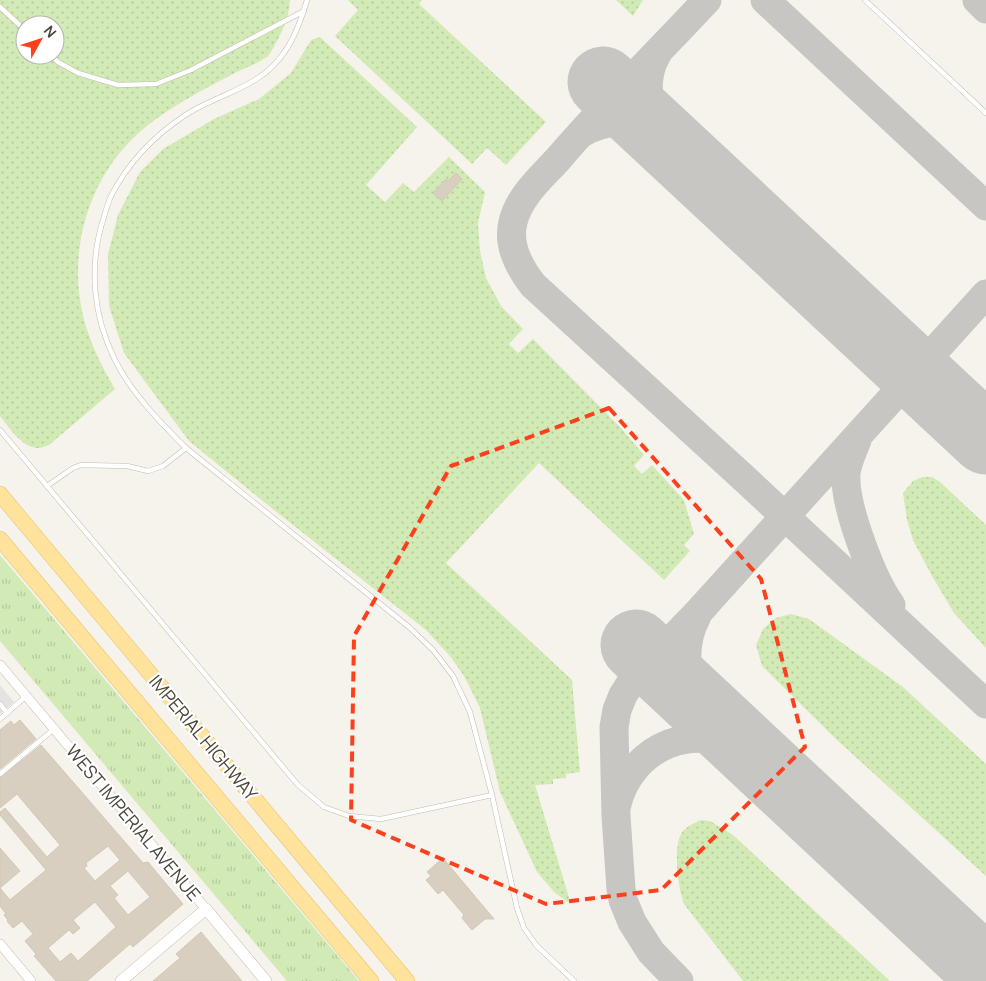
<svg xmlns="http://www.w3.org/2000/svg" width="986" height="981" font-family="Manrope,sans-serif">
<defs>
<pattern id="grass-dots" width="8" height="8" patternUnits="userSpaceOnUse" patternTransform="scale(1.25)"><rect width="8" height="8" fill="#d2eab5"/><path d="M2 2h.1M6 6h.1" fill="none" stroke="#b6ca9c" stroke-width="1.8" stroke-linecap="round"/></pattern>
<pattern id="park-tufts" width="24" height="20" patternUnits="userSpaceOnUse" patternTransform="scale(1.25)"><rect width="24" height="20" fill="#d2eab5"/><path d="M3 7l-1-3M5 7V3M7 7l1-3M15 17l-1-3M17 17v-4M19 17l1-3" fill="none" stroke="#b6ca9c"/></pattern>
</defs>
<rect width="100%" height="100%" fill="#f6f3ec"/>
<g fill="url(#grass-dots)" fill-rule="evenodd">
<path d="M0,0H290C289,6 289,13 287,19C286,24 272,52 268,56C261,62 243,69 235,73C208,87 181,101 156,119C92,164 65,245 84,320C91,345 102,367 115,389L49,445C46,446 41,448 37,448C21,447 9,427 0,416ZM25,25H55V55H25Z"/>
<path d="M348,0H422L419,4L546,122L506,165L487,148L472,164L335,36L358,10Z"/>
<path d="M616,0H643L633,16Z"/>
<path d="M320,37L417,127L366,185L385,202L403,183L414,192L449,157L485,192L478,223L480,251L486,278L501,306L523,329L509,344L518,353L533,339L620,427L644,455L634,466L642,474L652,465L684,500L694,534L684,545L690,551L664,580L539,463L446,563L572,680L580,772L566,774V778L553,779V784L535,785L571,904L555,893L537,872L500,792L480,708L464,676L450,656L426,630L264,502L189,441L124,353L109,306L108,254L118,215L140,172L163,149L214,119L259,99L291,73L311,40Z"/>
<path d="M922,477H932L940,482L986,525V648L954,613L932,576L913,540L907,520L903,493L913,481Z"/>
<path d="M791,614L809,619L903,687L986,764V876L836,739L762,666L756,645L763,629L776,618Z"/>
<path d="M700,820L710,821L733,835L890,981H743L684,904C678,888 673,849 681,834C685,827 693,824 700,820Z"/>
</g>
<path fill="url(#park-tufts)" d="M0,555L359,981H287L0,641Z"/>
<path fill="#e5e3e0" d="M0,685L14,702L0,714Z"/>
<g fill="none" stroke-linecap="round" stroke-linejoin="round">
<g stroke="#c8c6c3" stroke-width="29">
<path d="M707,0C658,53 606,103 559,158C542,177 519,196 513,222C507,245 519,267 533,285L747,481L986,704"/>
<path d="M765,0L986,206"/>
<path d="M977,0L986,9"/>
<path d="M657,54C642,80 648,108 660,135"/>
<path d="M582,133C610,117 633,120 660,135"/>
<path d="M857,440C853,451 847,462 846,474C844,505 872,579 891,605"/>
<path d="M702,608L986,294"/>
<path d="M697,616C683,642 683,676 700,701C713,718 732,732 748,747"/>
<path d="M617,804C632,745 697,719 748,754L844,840"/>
<path d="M679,981L651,952L632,922L623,900L621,889L616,816L614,727L617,710L623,695L632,681L704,606"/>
</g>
<g stroke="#c8c6c3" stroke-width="71">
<path d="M603,82L986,439"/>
<path d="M636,645L986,972"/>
</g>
</g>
<g fill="#d8cfc1" stroke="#d3c7b4" fill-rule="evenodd">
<path d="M456,173L462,179L442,201L433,193L446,179L448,181Z"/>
<path d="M20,720L36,739L0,769V730L11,721L14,725Z"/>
<path d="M41,745L143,863L148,862L183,904L133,947L130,944L87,981H56L34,956L36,954L25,941L33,934L22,921L13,928L7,921L8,920L4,915L6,914L0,906V888L10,900L46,870L0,815V812L5,808L47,857L60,845L17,794L0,808V778ZM108,846L120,860L95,881L84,868L87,866L86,863ZM128,871L150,897L128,915L114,898L118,895L110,886ZM95,902L116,927L78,961L71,953L60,962L48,948L69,930L73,934L80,928L73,920Z"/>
<path d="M0,848L20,871L0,888Z"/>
<path d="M443,858L457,875L494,919H485L472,930L462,918L464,915L443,890L438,894L426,880L431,876L427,872Z"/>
<path d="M201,932L242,981H153L180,958L176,954Z"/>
</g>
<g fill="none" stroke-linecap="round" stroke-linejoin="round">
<g stroke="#c2bbae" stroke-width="5.5">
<g id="service">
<path d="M307,0C298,32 285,62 255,80C233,94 206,101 184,116C154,136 128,163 111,196C108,203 106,210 104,217C88,265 93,316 115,360C132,394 160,422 186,448L409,627L433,650L453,676L470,712L492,795L517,908L524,928L536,945L574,981"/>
<path d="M865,0L986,113"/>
<path d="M0,7L25,30"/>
<path d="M51,55L58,62L78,73L118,85L156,84L191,70L304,11"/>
<path d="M0,430L298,785L324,807L349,816L381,819L492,795"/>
<path d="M47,486L73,468L81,465L127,466L148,471L163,466L186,448"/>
<path d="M0,704L7,713L26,696"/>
<path d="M0,719L7,713"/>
<path d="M0,774L54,729"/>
</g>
</g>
<g stroke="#c2bbae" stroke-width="10">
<g id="minor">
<path d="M0,665L206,909"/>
<path d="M0,944L31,981"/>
</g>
</g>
<g stroke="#c2bbae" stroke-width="12">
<path id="tertiary" d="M121,981L206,909L266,981"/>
</g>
<g stroke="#e6c16a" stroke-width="16">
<g id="primary">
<path d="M0,494L407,981"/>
<path d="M0,539L371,981"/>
</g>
</g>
<use href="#service" stroke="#fff" stroke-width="4.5"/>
<use href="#minor" stroke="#fff" stroke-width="9"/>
<use href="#tertiary" stroke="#fff" stroke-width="11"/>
<use href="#primary" stroke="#ffe39c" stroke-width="15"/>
</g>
<path fill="none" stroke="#fc3f1d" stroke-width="4" stroke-dasharray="10 6" stroke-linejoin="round" d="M609,408L761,579L805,747L661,890L546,904L351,820L354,636L451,466Z"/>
<g text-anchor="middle" stroke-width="4.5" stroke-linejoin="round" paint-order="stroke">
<g font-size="18" fill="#4b4439" stroke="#fff">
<text transform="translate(203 738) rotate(50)" y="6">IMPERIAL HIGHWAY</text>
<text transform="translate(133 823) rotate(50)" y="6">WEST IMPERIAL AVENUE</text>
</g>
</g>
<g transform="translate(40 40) rotate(50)"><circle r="24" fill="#ffffff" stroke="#b7b4b0"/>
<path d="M0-4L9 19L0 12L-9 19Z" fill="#fc3f1d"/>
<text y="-8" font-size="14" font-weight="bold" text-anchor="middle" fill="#4b4439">N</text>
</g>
</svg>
